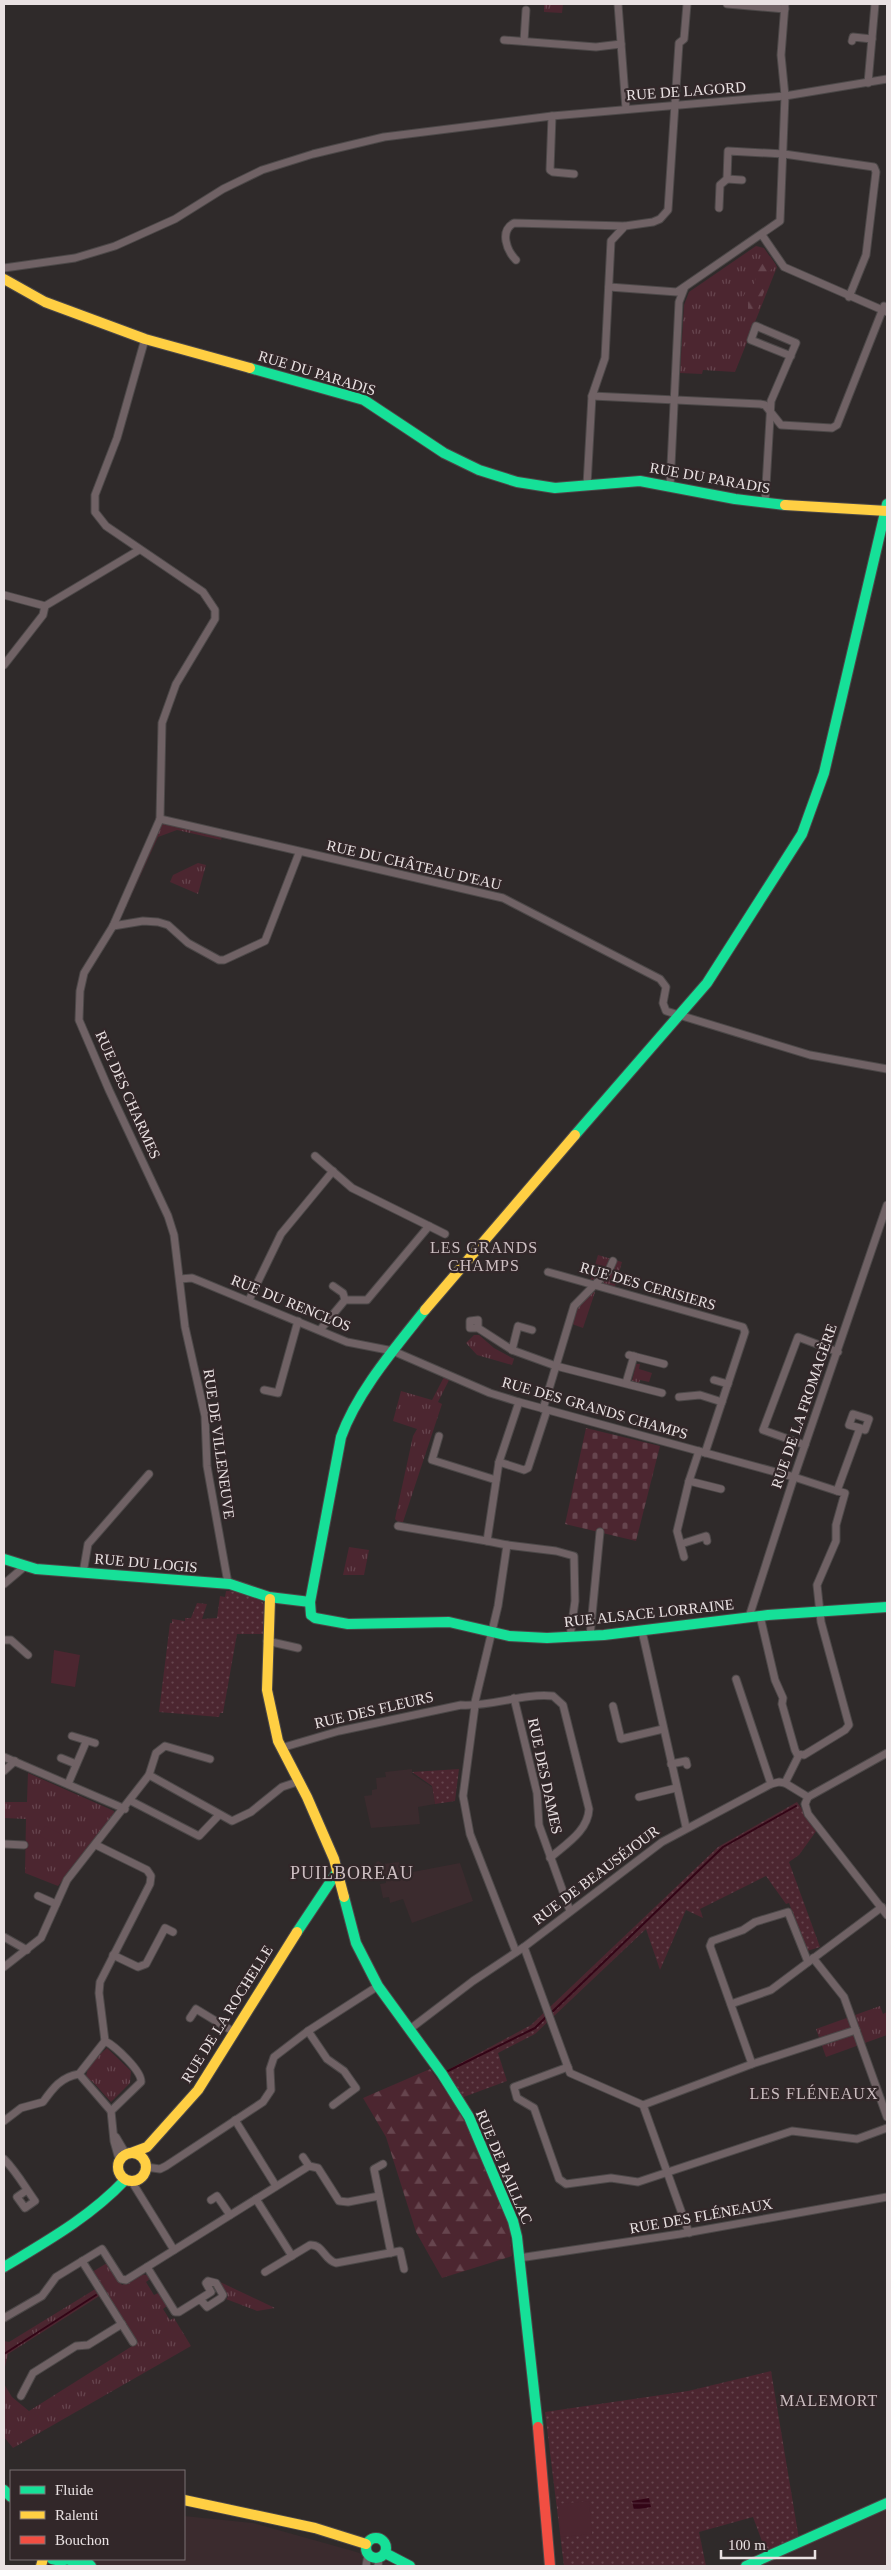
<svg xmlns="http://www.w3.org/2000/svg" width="891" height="2570" font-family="'Times New Roman',serif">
<defs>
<pattern id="grass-tufts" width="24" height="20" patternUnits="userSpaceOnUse" patternTransform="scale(1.25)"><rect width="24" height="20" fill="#4c2630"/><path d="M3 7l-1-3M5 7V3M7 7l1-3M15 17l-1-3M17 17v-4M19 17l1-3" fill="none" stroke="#66454e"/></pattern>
<pattern id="forest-firs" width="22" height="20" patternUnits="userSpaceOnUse" patternTransform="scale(1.25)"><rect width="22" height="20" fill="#4c2630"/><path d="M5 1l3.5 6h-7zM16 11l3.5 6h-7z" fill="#66454e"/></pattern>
<pattern id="cemetery-stones" width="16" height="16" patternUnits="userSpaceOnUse" patternTransform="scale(1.25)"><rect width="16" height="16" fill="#4c2630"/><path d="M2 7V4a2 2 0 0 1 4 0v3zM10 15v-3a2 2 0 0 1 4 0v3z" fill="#66454e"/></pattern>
<pattern id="park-dots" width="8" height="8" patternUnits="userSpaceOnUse" patternTransform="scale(1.25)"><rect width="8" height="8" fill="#4c2630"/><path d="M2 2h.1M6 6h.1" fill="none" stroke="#66454e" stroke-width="1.8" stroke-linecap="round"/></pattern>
<pattern id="water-rules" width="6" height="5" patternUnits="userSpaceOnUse" patternTransform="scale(1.25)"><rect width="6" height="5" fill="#330516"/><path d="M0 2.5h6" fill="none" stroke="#512938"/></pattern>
</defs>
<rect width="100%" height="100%" fill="#2f2a2a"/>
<g fill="#3b2b2e">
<path d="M412,1769V1774L432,1787L435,1804L418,1807L420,1824L371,1828L364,1796L372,1795V1790L377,1789L376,1778L386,1777L385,1772Z"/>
<path d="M378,1861L383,1864L399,1862L402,1874L460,1863L473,1901L412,1923L403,1899L390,1903L389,1897L383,1898L380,1884L386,1883L385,1877L376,1878L373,1866Z"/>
<path d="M887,2503V2566H734L786,2548Z"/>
<path d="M184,2516L253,2523L353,2551L399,2566H75L80,2559H184Z"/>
</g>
<g fill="url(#grass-tufts)">
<path d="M544,4H563L562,13L544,12Z"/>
<path d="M756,246L764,248L777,267L735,372L703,370L702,374L680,373L684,305L689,292Z"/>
<path d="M160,819L223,834L221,840L177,830L158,837L126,907L120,908Z"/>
<path d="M198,863L206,865L198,894L170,882L173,875Z"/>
<path d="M598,1255L622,1262L614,1290L590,1281Z"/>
<path d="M592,1291L595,1292L583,1328L572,1324L579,1304Z"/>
<path d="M474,1335H479L494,1348L514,1359L512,1365L477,1355L466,1343Z"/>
<path d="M636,1364H640L639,1369L652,1373L649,1382L640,1380L639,1383L632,1381Z"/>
<path d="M444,1377L449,1380L438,1402L442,1404L403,1522L400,1524L395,1519L413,1436L417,1429L393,1421L401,1391L432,1400Z"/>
<path d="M349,1547L369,1550L364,1575H343Z"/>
<path d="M28,1773L114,1811V1816L58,1886L25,1873L26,1819L4,1818V1802H27Z"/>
<path d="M880,2006L883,2014L887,2012V2035L826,2057L816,2029Z"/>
<path d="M107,2048L131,2071L130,2083L111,2102L92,2081L89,2082L86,2076L89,2064Z"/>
<path d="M107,2263L122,2285L140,2274L147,2275L150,2279L146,2282L154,2295L158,2293L167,2306L163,2309L170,2320L174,2318L191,2346L13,2448L4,2437V2384L12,2397L29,2411L137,2343L92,2272Z"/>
<path d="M218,2281L275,2308L257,2311L226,2299L228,2297Z"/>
<path d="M97,2288L101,2295L8,2354L4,2371V2341L9,2342Z"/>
</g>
<g fill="url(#forest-firs)">
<path d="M770,256L776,265L764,276L767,284L756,313L748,310V303L743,297L747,290H752L757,275L752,272L753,267Z"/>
<path d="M430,2069L466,2121L509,2222L512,2256L442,2278L416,2232L386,2137L363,2098Z"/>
</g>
<path fill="url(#cemetery-stones)" d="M586,1428L660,1446L636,1541L565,1524Z"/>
<g fill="url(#park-dots)">
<path d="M226,1591C238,1591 258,1595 265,1605L263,1634H237L223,1713H220L219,1717L159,1712L170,1623H172V1619L185,1621V1618H191L197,1603L207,1604L202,1619L217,1618L220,1596L225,1597Z"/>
<path d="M459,1769L455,1801L435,1804L432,1786L412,1772Z"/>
<path d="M797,1802L817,1830L799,1855L789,1862L820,1947L807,1951L789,1903L786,1904L766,1876L700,1909L703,1918L686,1910L660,1970L646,1929L535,2034L498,2053L507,2081L461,2098L444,2072L531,2025L718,1847Z"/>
<path d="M771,2371L799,2539L766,2552L753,2517L699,2532L706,2566H564L545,2412L688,2391Z"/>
</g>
<g fill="#4c2630">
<path d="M54,1650L80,1655L75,1687L51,1683Z"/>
<path d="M45,1826L65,1836L60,1846L40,1836Z"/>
<path d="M589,2501L592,2534L561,2537L558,2504Z"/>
</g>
<path fill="url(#water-rules)" d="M649,2498L651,2507L634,2510L632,2501Z"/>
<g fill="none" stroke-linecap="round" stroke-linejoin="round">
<g stroke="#330516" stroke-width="2">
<path d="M550,2014L723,1847L796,1806"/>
<path d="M446,2072L535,2028L546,2017"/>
<path d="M4,2354L96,2295"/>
</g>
<g stroke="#4c4848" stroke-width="9">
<g id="street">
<path d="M618,4L626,109"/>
<path d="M727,4L785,9"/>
<path d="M504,40L596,47L621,44"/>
<path d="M524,41L526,10"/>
<path d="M852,41L853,37L872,39"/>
<path d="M868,83L875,4"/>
<path d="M552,116L550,170L553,172L574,174"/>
<path d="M727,179L742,180"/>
<path d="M719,208L720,185L727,179L728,151L784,154L874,167L876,172L866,255L849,297"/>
<path d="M762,235L784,267L887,312"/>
<path d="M516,260C507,251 499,231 514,223L624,226"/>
<path d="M4,268L75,258L115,246L175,219L223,189L262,170L313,154L384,137L552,116L785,96L887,79"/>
<path d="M609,287L677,292L780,221L785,96L781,55L785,4"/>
<path d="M145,339L117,438L95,495V512L106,526L203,592L215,610V619L176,684L162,723L160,819L113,926L84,973L80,991L79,1020L109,1090L168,1216L174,1235L185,1327L205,1416L207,1466L228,1583"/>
<path d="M592,396L760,404L765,405L781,425L832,428L837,425L884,306"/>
<path d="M587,485L592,396L605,358L611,241L625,226L653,222L660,219L668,210L679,43L684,39L687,4"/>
<path d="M670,486L679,302L684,289"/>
<path d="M765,503L771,401L796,343L756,326L751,340L791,356"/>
<path d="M4,595L45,606"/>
<path d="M4,665L43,615L45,606L139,550"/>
<path d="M160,819L503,898L660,979L666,987L663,1003L666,1011L810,1055L887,1069"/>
<path d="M113,926L143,921L158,922L168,925L188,943L219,960H224L265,941L299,853"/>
<path d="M315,1156L352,1188L429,1226L367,1300H345L320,1330"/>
<path d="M429,1226L445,1234"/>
<path d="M548,1272L743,1327L745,1332L705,1453"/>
<path d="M180,1279L192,1278L202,1282L347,1342L393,1351L490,1393L519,1402L794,1477L837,1491L860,1428L865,1430L869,1419L853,1414L849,1425L860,1428"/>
<path d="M333,1286L343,1293L345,1300"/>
<path d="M249,1300L281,1234L333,1171"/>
<path d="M478,1328H470V1321L478,1320V1328L512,1350L556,1366L662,1393"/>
<path d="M512,1350L518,1326L532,1330"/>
<path d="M629,1355L664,1364"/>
<path d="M714,1380L728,1384"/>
<path d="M626,1383L634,1356"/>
<path d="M264,1390L278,1393L298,1321"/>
<path d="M679,1397L700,1395L722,1402"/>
<path d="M543,1409L574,1306L609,1270L613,1261"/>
<path d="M439,1436L432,1460L496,1480"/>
<path d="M805,1445L763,1430L798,1337L838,1352"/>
<path d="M499,1462L524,1470L528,1468L547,1410"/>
<path d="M689,1481L721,1489"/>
<path d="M398,1526L487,1541"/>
<path d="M681,1544L706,1536L707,1541"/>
<path d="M507,1545L556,1551L574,1556L575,1601L570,1637"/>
<path d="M684,1557L677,1531L689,1481L699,1451"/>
<path d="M83,1573L88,1544L149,1474"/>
<path d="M4,1584L24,1567"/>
<path d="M760,1616L775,1680L783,1698L782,1704L795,1750L797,1754L804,1755L845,1730L849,1725L821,1622L817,1585L836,1541V1525L845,1493L837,1491"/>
<path d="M749,1617L794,1477L887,1205"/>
<path d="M642,1631L686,1827"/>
<path d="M590,1636L600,1532"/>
<path d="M4,1640H11L28,1655"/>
<path d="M267,1641L298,1648"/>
<path d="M736,1679L771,1784"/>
<path d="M514,1698L537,1793L539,1825L570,1911"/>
<path d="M474,1706L498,1606L507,1545L487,1541L499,1462L519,1402"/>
<path d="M475,1706L463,1796L470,1834L516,1952"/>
<path d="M613,1706L621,1739L663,1729"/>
<path d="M72,1736L95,1743"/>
<path d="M281,1748L339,1731L461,1705C492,1707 522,1693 553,1696L563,1705L589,1809C588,1831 566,1844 550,1858"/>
<path d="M4,1757L125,1809"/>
<path d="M61,1758L76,1764"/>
<path d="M671,1764L686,1761L687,1765"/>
<path d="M4,1771L15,1761"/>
<path d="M149,1775L156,1753L165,1746L210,1759"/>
<path d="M785,1783L808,1797"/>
<path d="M68,1784L86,1742"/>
<path d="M639,1797L676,1788"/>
<path d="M808,1797L805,1804L808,1814L887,1915"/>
<path d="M808,1797L887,1753"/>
<path d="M131,1801L199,1836L219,1815"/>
<path d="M4,1844L24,1845"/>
<path d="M96,1845L147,1870L151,1876L150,1884L100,1982L99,1993L105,2041C115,2046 142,2071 141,2082L111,2111L114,2141L119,2159"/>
<path d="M38,1896L56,1904"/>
<path d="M4,1937L27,1950"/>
<path d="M524,1947L570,2073L643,2105L689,2233"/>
<path d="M113,1955L138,1967L146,1964L165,1928L173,1932"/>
<path d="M813,1958L844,1997L887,2117"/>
<path d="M4,1967L41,1938L67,1880L149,1775L232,1821L251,1812L282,1787L300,1781"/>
<path d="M731,2004L771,1990L882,1907"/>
<path d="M190,2018L196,2009L234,2032"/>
<path d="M410,2029L473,1981L524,1947L662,1842L771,1784L779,1782L785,1783L799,1755"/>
<path d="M308,2031L327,2059L344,2071L356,2088L333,2105"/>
<path d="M105,2041L79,2074L111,2111"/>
<path d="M752,2064L856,2030"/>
<path d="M568,2067L514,2087L517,2098L534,2108L559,2179L566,2184L611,2178L638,2182L792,2131L857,2139L887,2128"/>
<path d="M643,2105L752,2064L710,1946L712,1941L743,1930L755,1922L788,1912L808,1962"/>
<path d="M235,2120L276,2186"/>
<path d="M4,2121L21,2108L43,2102C53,2088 61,2077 79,2074"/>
<path d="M116,2137L126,2154"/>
<path d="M4,2159C16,2171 25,2187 35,2201L25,2208L17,2197L27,2190"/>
<path d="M383,2164L374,2169L391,2253"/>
<path d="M309,2166L318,2168L339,2201L348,2202L379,2196"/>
<path d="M146,2167L160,2169L166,2166L263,2102L271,2090L270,2069L274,2057L308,2031L378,1986"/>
<path d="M132,2182L174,2250"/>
<path d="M256,2199L292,2256"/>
<path d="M211,2200L217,2196L230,2215"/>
<path d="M519,2258L680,2234L887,2197"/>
<path d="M82,2261L133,2342"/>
<path d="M147,2267L175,2312H179L211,2292L206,2283L208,2281L216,2283L223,2295L221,2298L207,2307L200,2299"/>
<path d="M265,2272L310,2245C323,2244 324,2260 336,2263L400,2251L404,2269"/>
<path d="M4,2318L42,2296L56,2277L102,2249L121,2279L126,2280L309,2166L303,2157"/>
<path d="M21,2396L33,2373L76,2346L88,2345L122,2324"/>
<path d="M366,2566L368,2555"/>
<path d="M378,2566L379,2558"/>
</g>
</g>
<g stroke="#4c4848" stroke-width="12">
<g id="fast">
<path d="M250,368L364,400L444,453L479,470L517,482L555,488L640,481L735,499L785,505"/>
<path d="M575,1135L707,983L802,834L824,773L887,504"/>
<path d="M4,1559L36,1569L230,1584L269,1597L310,1602L341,1437C357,1392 395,1348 425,1310"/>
<path d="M310,1602L311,1615L315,1618L348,1624L449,1622L509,1636L547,1638L604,1635L768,1615L887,1607"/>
<path d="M344,1897L356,1943L378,1986L442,2074L469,2117L513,2221L517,2237L538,2427"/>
<path d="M297,1932L337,1872"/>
<path d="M4,2267C47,2241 90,2217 125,2180"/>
<path d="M4,2490L11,2497"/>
<circle cx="376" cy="2548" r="10"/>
<path d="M385,2553L410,2566"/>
<path d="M52,2559L61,2561L69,2559"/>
<path d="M68,2559L80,2566"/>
<path d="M84,2559L91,2566"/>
<path d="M746,2566L887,2503"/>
</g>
</g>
<g stroke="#4c4848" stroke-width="12">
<g id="slow">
<path d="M4,279L45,302L145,339L250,368"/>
<path d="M785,505L887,511"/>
<path d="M425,1310L575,1135"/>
<path d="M270,1599L267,1690L278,1741L307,1797L334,1859L344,1897"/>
<circle cx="132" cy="2167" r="14"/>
<path d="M131,2153L147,2147L198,2090L297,1932"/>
<path d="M184,2500L315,2528L366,2544"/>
<path d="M41,2566L43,2559"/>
</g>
</g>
<g stroke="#4c4848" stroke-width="12">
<path id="jam" d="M538,2427L550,2566"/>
</g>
<use href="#street" stroke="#706265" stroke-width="7"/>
<use href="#fast" stroke="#16e098" stroke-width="10"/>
<use href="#slow" stroke="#ffcf43" stroke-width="10"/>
<use href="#jam" stroke="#f24e42" stroke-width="10"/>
</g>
<g text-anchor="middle" stroke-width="4.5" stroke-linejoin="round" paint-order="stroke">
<g font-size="15" fill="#e9e1e2" stroke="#322729">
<text transform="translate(686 91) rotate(-4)" y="5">RUE DE LAGORD</text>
<text transform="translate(317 373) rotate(17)" y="5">RUE DU PARADIS</text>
<text transform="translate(710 478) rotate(10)" y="5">RUE DU PARADIS</text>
<text transform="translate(414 865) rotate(13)" y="5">RUE DU CHÂTEAU D'EAU</text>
<text transform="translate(128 1095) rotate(66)" y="5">RUE DES CHARMES</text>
<text transform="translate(648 1286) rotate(16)" y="5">RUE DES CERISIERS</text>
<text transform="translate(291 1303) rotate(22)" y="5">RUE DU RENCLOS</text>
<text transform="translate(804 1406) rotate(-71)" y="5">RUE DE LA FROMAGÈRE</text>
<text transform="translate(595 1408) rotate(16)" y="5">RUE DES GRANDS CHAMPS</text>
<text transform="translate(219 1444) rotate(82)" y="5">RUE DE VILLENEUVE</text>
<text transform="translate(146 1563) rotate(5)" y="5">RUE DU LOGIS</text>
<text transform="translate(649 1613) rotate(-6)" y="5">RUE ALSACE LORRAINE</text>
<text transform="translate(374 1710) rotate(-13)" y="5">RUE DES FLEURS</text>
<text transform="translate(545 1776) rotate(78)" y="5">RUE DES DAMES</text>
<text transform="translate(596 1875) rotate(-37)" y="5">RUE DE BEAUSÉJOUR</text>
<text transform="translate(227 2014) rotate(-58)" y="5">RUE DE LA ROCHELLE</text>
<text transform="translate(504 2167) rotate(67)" y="5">RUE DE BAILLAC</text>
<text transform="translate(701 2216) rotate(-10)" y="5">RUE DES FLÉNEAUX</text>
</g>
<g font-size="16" letter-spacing="1" fill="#ccbec1" stroke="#322729">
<text x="484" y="1253">LES GRANDS<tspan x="484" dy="18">CHAMPS</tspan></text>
<text x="814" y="2099">LES FLÉNEAUX</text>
<text x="829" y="2406">MALEMORT</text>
</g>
<g font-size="18" letter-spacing="1" fill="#ccbec1" stroke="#322729">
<text x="352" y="1879">PUILBOREAU</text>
</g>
</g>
<rect width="891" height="2570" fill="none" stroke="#e9e1e2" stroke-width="10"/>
<rect x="10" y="2470" width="175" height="90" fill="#322729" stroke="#7b7173"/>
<rect x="20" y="2486" width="25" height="8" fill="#16e098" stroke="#7b7173"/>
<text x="55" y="2495" font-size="15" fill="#e9e1e2">Fluide</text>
<rect x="20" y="2511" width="25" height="8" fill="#ffcf43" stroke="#7b7173"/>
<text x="55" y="2520" font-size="15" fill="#e9e1e2">Ralenti</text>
<rect x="20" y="2536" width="25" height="8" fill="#f24e42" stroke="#7b7173"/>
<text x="55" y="2545" font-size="15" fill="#e9e1e2">Bouchon</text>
<path d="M721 2550v8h94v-8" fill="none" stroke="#e9e1e2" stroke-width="2.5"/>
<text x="728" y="2550" font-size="15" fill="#e9e1e2" stroke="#322729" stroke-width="4" paint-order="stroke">100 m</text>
</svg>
